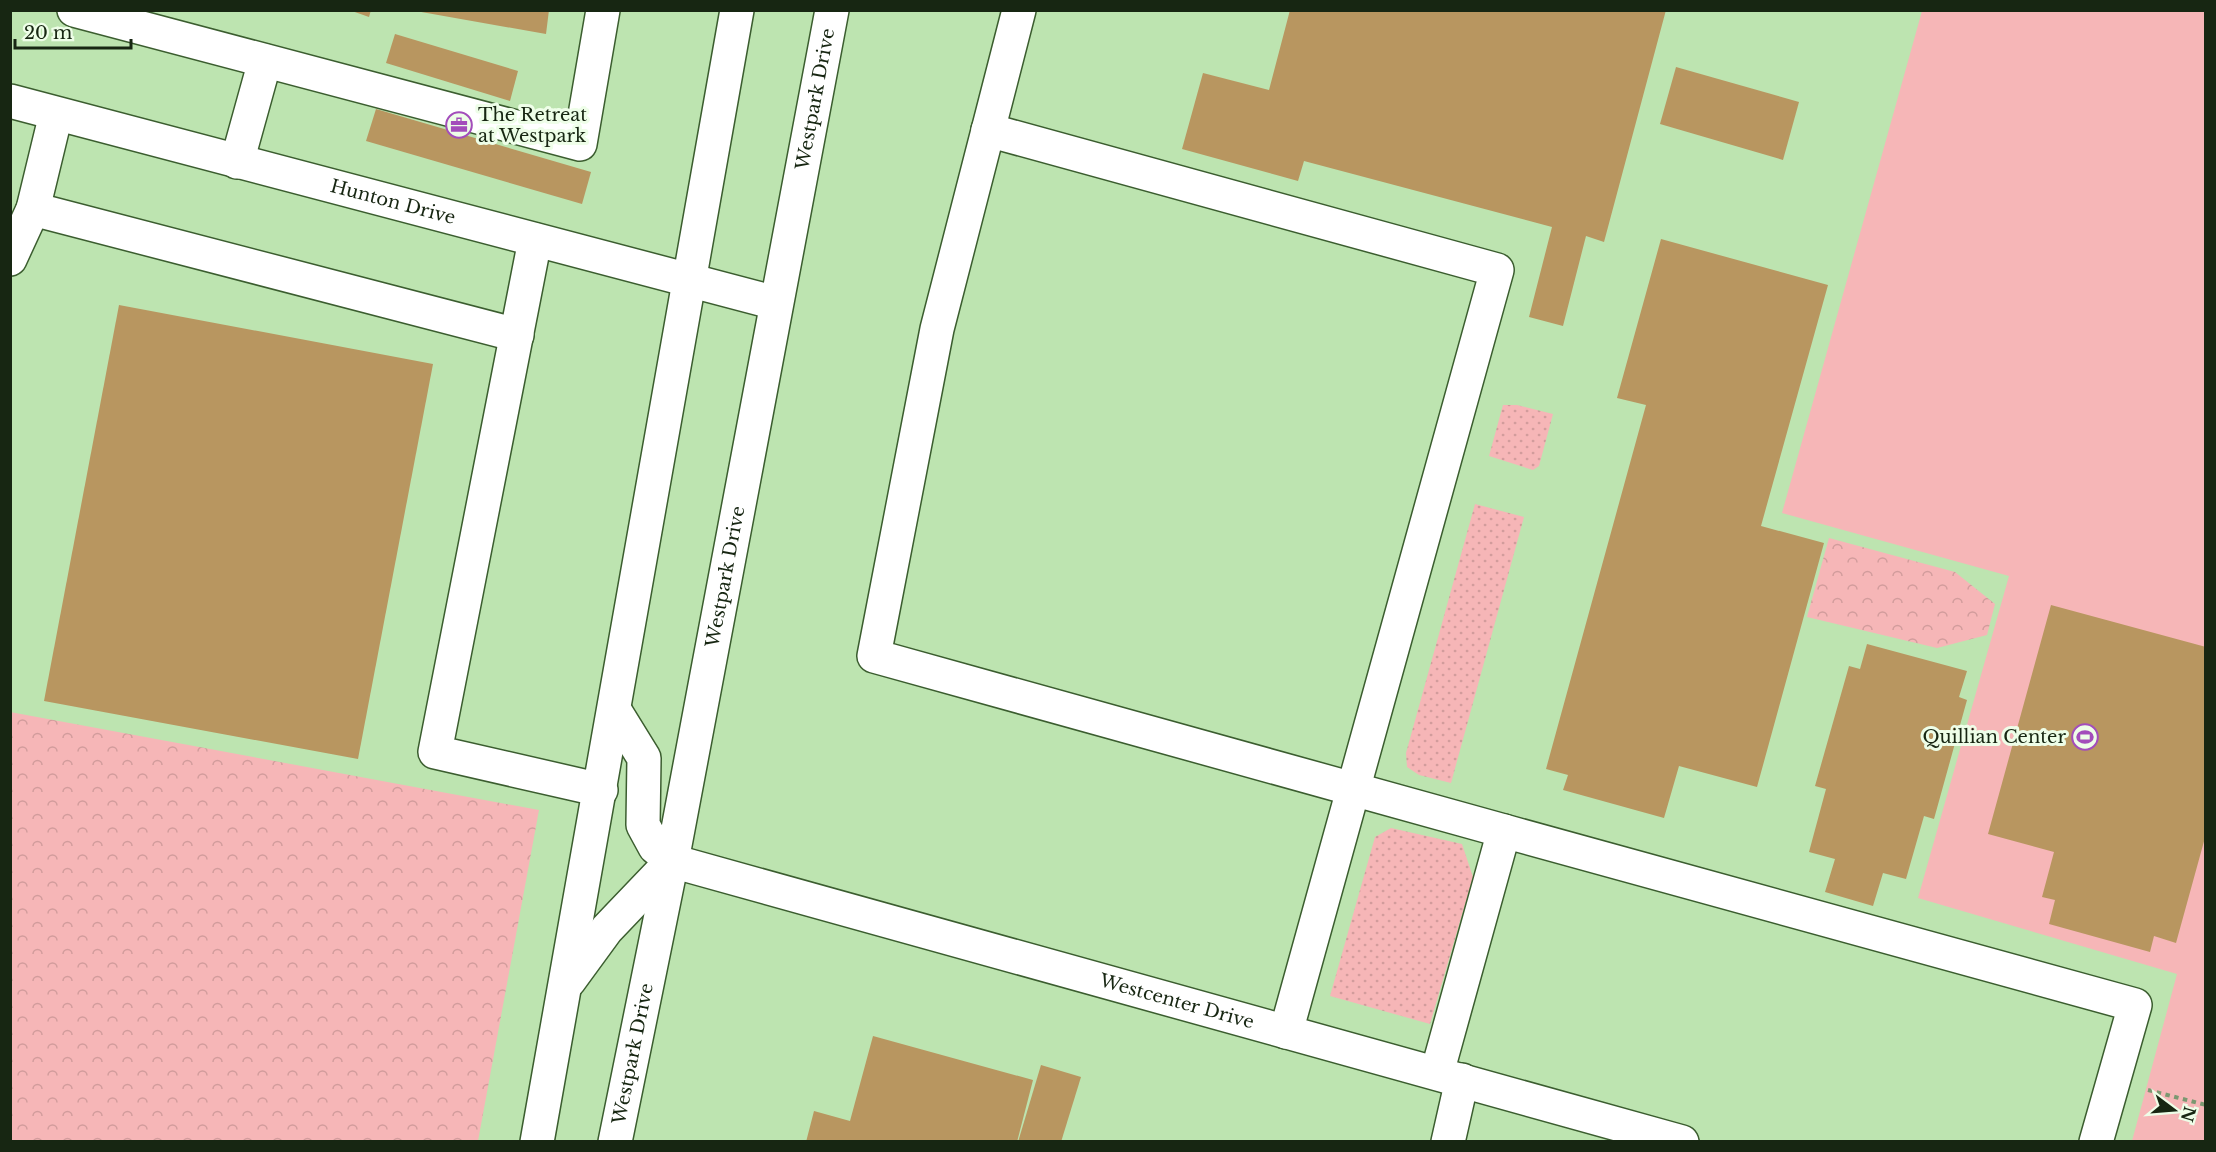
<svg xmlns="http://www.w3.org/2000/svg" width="2216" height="1152" font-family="'Libre Baskerville',serif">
<defs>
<pattern id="grass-dots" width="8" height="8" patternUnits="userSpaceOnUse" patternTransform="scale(1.5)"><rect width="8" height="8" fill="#f6b6b7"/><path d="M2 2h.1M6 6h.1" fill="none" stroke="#d29c9c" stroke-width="1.8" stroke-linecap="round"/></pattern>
<pattern id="park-crowns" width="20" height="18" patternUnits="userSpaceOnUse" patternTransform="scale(1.5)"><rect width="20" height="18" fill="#f6b6b7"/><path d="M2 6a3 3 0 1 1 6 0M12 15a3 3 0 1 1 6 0" fill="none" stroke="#d29c9c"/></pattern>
</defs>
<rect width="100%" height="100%" fill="#bde4b0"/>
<g fill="url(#grass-dots)">
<path d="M1503,405H1517L1553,414L1539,466L1533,470L1489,456Z"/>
<path d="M1475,504L1524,517L1451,783L1419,775L1407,767L1406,753Z"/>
<path d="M1391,828L1462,844L1473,877L1430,1024L1330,996L1375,837Z"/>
</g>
<g fill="url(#park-crowns)">
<path d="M1829,538L1955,572L1995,604L1987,635L1937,648L1807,617Z"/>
<path d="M10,712L539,810L478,1141H11Z"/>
</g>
<path fill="#f6b6b7" d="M1922,11H2205V1141H2132L2177,974L1918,898L2009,576L1782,513Z"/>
<g fill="#b89660">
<path d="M349,10H371L369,17Z"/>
<path d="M410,10H549L546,34Z"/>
<path d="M1290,10H1666L1604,242L1586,236L1563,326L1529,317L1552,227L1304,161L1298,181L1182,149L1203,73L1269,90Z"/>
<path d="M395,34L518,71L510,101L386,63Z"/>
<path d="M1676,67L1799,102L1783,160L1660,124Z"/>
<path d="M376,109L591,172L582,204L366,141Z"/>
<path d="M1661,239L1828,285L1761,526L1824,543L1757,787L1679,766L1664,818L1563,790L1568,775L1546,769L1646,405L1617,398Z"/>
<path d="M119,305L433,364L358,759L44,701Z"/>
<path d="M2051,605L2206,647V834L2176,943L2154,936L2150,952L2049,924L2055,900L2042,897L2054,852L1988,834Z"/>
<path d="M1867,644L1967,671L1959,697L1967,700L1934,819L1924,816L1906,879L1883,873L1873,906L1825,892L1835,859L1809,852L1826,789L1815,786L1849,666L1860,669Z"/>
<path d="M873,1036L1033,1080L1017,1142H806L814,1111L850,1121Z"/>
<path d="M1041,1065L1081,1077L1061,1142H1018Z"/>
</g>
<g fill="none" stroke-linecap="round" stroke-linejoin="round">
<g stroke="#3b5d2f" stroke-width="36">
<g id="minor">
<path d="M74,10L580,144L603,10"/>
<path d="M1019,10L937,329L874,656L1504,831"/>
<path id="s1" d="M10,101L776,303"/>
<path d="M988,130L1497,270L1286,1032"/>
<path d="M237,162L265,61"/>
<path d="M33,209L517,335"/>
<path d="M535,240L435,752L601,790"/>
<path d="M10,259L33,209L56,114"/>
<path id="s2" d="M672,861L1682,1142"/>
<path d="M1437,1073L1504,831L2135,1005L2096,1142"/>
<path d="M1448,1142L1462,1080"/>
</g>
</g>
<g stroke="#3b5d2f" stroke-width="36">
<g id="major">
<path d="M615,711L644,758L643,825L655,847L672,861"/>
<path d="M569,981L607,929L672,861"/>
<path d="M537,1142L737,10"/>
<path id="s3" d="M615,1142L672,861L832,10"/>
</g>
</g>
<path stroke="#7b9871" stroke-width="4" stroke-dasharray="4.5 4.5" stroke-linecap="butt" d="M2148,1090L2206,1105"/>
<use href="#minor" stroke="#fff" stroke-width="33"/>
<use href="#major" stroke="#fff" stroke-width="33"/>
</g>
<defs>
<g id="office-ring" transform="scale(1.35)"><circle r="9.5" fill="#eefee8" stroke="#a34dbb" stroke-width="1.5"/><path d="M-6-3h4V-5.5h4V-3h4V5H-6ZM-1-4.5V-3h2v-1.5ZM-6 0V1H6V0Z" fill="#a34dbb"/></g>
<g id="stadium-ring" transform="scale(1.35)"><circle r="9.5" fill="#eefee8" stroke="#a34dbb" stroke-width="1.5"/><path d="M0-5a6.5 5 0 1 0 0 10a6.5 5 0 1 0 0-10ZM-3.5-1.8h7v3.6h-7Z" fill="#a34dbb"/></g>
</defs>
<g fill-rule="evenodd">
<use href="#office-ring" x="459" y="125"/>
<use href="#stadium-ring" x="2085" y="737"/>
</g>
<g text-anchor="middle" stroke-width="6" stroke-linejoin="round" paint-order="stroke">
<g font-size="18" fill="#172612" stroke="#eefee8">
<text dy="6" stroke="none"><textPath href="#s3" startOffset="1062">Westpark Drive</textPath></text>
<text dy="6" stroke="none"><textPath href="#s1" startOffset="396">Hunton Drive</textPath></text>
<text dy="6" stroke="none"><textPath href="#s3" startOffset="576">Westpark Drive</textPath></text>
<text dy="6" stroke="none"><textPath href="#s2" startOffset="524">Westcenter Drive</textPath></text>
<text dy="6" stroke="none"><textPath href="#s3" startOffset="90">Westpark Drive</textPath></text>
</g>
<g font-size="18" fill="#172612" stroke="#eefee8" text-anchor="start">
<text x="478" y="121">The Retreat<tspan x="478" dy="21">at Westpark</tspan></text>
<text x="2066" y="743" text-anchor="end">Quillian Center</text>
</g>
</g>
<rect width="2216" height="1152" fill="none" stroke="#172612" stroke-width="24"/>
<g transform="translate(2174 1110) rotate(106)" stroke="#eefee8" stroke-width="4.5" paint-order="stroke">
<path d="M0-4.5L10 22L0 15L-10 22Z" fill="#172612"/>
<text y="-9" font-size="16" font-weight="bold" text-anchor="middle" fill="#172612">N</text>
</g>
<path d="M15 39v9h116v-9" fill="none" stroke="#172612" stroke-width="3"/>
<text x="24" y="39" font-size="18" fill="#172612" stroke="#eefee8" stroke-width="4.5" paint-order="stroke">20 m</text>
</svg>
